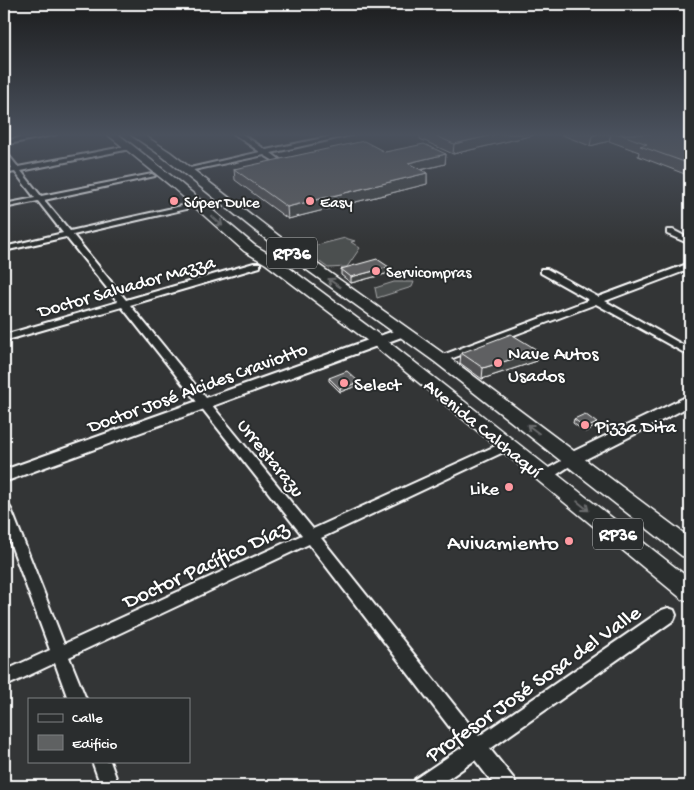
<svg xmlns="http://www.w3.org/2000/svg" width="694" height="790" font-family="'Gochi Hand',sans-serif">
<rect width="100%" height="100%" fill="#333536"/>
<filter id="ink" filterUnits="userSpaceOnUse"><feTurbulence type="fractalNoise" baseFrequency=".02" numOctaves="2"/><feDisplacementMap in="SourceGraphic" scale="10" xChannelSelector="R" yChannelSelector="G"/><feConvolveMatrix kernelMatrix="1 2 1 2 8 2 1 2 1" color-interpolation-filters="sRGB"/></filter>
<g filter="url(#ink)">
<g fill="#4c4f50" stroke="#a6a7a8">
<path d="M345,238L355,241L351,242L360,248L347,267L328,268L302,249Z"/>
<path d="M394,282H414L412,287L377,298L375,288Z"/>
</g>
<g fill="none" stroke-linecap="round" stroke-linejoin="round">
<g stroke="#fff" stroke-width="4">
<g id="street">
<path d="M234,134H242L266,150L342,134H355L271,153L283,162L284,163L281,165L264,155L184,172L181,170L260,152Z"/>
<path d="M128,146L131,148L130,149L21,171L41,196L152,174L155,176L44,200L70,231L186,205V209L73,235L126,300L254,263H260V267L130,305L313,529L502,443H510L512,446L510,449L321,538L479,736L662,610L668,608L674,610L676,615L674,620L490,749L514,779L516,786H495L475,760L438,786H413L415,779L464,746L309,544L69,657L86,699H68L55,663L4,687V671L50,650L4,526V504L9,506L11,509L64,644L302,535L122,307L4,341V335L118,302L66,237L4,251V247L63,233L38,201L4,208V204L35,198L15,172L4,174V170L12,168L4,157V151L6,152L18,167Z"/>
<path d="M667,230H673L690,239V244L667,234Z"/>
<path d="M690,263V269L605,301L690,349V356L596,304L445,361L441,362L436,359L437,357L589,300L541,273V269H547L598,297Z"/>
<path d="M572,455L576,456L578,459L576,462L550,479H540L539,476L540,473Z"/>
<path d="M92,761H110L119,786H101Z"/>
</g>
</g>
<g stroke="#fff" stroke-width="4">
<g id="secondary">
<path d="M38,134H57L4,145V141Z"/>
<path d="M402,328L409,332L407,335L4,482V470Z"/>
<path d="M690,395V406L578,463L572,465L566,463L564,459L566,455Z"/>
</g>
</g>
<g stroke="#fff" stroke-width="3">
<g id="primary">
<path d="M107,134H118L179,182L254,245L276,258L385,339L690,579V601L682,599L373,345L266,264L244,251L171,186Z"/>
<path d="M130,134H142L170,152L292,246L447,356L690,538V558L682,556L435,362L282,252L162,156Z"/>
</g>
</g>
<use href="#street" fill="#2a2d2e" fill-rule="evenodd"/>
<use href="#secondary" fill="#2a2d2e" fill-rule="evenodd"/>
<use href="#primary" fill="#2a2d2e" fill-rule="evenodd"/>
</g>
<g fill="#525354" stroke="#fff">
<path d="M420,134H534V135L453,154L420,139Z"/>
<path d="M560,134H690V176L638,156L639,152L609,141L590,146Z"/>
<path d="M385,152L446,154L445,164L422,170L427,173V184L288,219L235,180L234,169Z"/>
<path d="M389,267V273L351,283L341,275V269Z"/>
<path d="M461,353L537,361L482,379L460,363Z"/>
<path d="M329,378L359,382V385L340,392L329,381Z"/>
<path d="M574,419L597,423L596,426L585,432L573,423Z"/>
</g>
<g fill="#424445" stroke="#fff">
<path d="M497,134H534V135L453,154L454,144Z"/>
<path d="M598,134H611L609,141L590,146L592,136Z"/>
<path d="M446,154L445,164L407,173L408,163Z"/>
<path d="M427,173V184L288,219L287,207Z"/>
<path d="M389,267V273L351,283V277Z"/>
<path d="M539,351L537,361L482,379L483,368Z"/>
<path d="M359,382V385L340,392V389Z"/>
<path d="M597,423L596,426L585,432L586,428Z"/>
</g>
<g fill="#5f6162" stroke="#fff">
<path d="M432,134H497L454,144Z"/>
<path d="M620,134H690V164L640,146L647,144Z"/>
<path d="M364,141L385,152L424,144L446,154L408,163L427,173L287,207L234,169Z"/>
<path d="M377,259L389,267L351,277L341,269Z"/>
<path d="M511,334L539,351L483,368L461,353Z"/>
<path d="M347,371L359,382L340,389L329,378Z"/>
<path d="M585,414L597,423L586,428L574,419Z"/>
</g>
<defs><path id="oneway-shaft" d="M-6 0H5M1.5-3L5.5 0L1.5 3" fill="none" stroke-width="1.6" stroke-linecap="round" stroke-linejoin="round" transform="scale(1.25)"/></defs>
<g stroke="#6a6c6d">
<use href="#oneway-shaft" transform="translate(217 221) rotate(41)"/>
<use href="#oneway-shaft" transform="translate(334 283) rotate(-145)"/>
<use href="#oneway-shaft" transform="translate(533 429) rotate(-143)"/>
<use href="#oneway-shaft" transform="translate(583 506) rotate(39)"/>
</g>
</g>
<linearGradient id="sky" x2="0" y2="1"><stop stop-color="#1c1d1e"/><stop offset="0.55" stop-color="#4a515d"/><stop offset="1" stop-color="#4a515d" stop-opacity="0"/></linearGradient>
<rect width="694" height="245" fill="url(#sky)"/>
<g fill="#ff9aa2" stroke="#2a2d2e" stroke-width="2">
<circle cx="174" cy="201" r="5"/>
<circle cx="310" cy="201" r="5"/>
<circle cx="376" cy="271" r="5"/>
<circle cx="498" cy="363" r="5"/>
<circle cx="344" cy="383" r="5"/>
<circle cx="585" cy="425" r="5"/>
<circle cx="509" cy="487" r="5"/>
<circle cx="569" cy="541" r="5"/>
</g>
<g text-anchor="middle" stroke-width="4" stroke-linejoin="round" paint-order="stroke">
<g font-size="16" fill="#fff" stroke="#2a2d2e" text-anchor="start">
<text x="184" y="207">Súper Dulce</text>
<text x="320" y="207">Easy</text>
<text x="386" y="277">Servicompras</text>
</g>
<g fill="#2a2d2e" stroke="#bfc0c0" stroke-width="1">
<rect x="267" y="237.5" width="50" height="31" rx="4"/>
<rect x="593" y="518.5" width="50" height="31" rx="4"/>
</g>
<g font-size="18" font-weight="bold" fill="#fff">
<text x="292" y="259">RP36</text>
<text x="618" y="540">RP36</text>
</g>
<g font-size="19" fill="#fff" stroke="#2a2d2e">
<text transform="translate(126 285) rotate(-16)" y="7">Doctor Salvador Mazza</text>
<text transform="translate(197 386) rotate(-20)" y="7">Doctor José Alcides Craviotto</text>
<text transform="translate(484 427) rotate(39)" y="7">Avenida Calchaquí</text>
<text transform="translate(272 457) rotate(51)" y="7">Urrestarazu</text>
</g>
<g font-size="19" fill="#fff" stroke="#2a2d2e" text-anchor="start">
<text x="508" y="359">Nave Autos<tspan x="508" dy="22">Usados</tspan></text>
<text x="354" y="390">Select</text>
<text x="595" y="432">Pizza Dita</text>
<text x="499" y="494" text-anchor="end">Like</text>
</g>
<g font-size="22" fill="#fff" stroke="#2a2d2e" text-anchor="end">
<text x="559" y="549">Avivamiento</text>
</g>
<g font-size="22" fill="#fff" stroke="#2a2d2e">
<text transform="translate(205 563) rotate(-25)" y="8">Doctor Pacífico Díaz</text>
<text transform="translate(532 682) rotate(-35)" y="8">Profesor José Sosa del Valle</text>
</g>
</g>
<rect width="694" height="790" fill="none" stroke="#2a2d2e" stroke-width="20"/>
<rect x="10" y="10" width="674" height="770" fill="none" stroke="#fff" stroke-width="2" filter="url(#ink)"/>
<rect x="28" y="698" width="162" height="65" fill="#2a2d2e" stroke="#7f8182"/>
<rect x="38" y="714" width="25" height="8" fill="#2a2d2e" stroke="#7f8182"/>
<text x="72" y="722" font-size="15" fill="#ffffff">Calle</text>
<rect x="38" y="735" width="25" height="15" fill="#5f6162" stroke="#7f8182"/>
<text x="72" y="748" font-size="15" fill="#ffffff">Edificio</text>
</svg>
